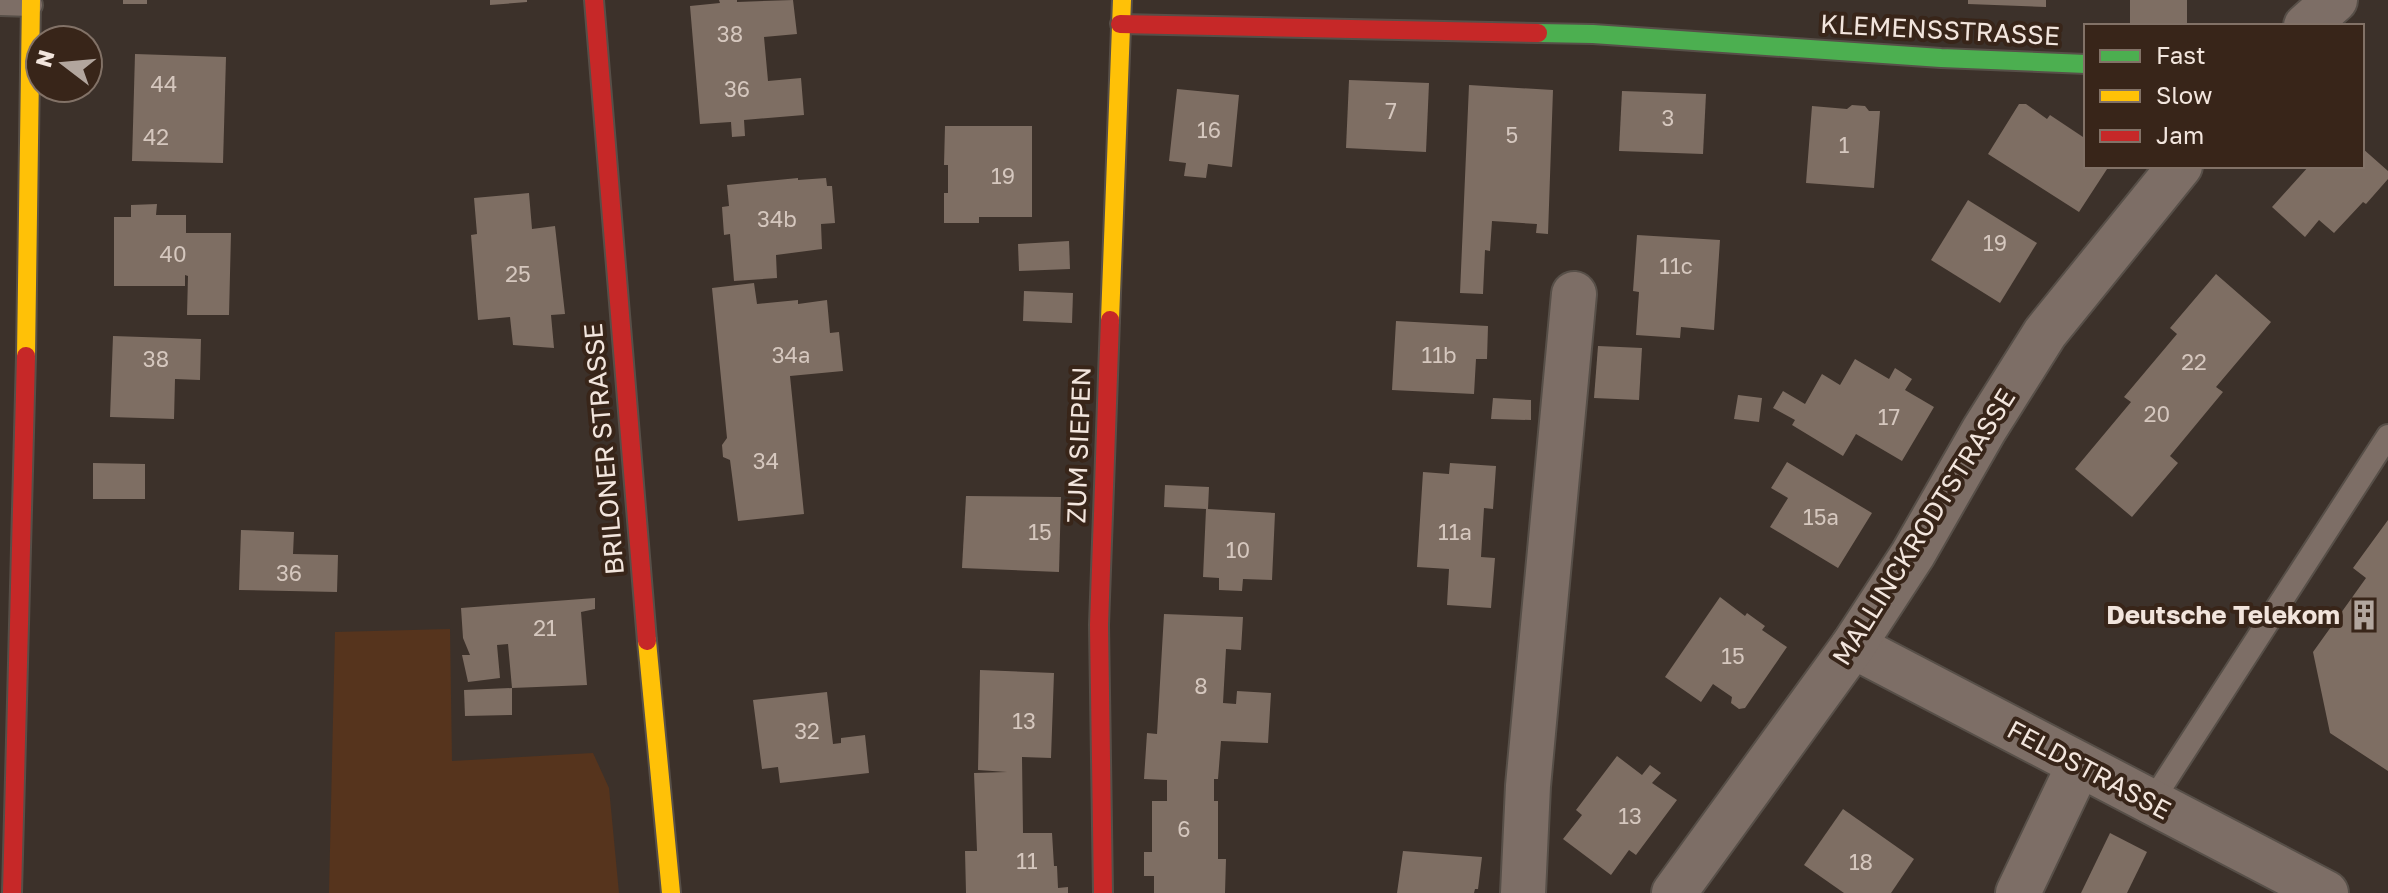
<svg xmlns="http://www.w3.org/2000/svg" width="2388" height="893" font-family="'Golos Text',sans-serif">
<rect width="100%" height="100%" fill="#3c312a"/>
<path fill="#56341d" d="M450,629L452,761L593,753L609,788L619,893H329L335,632Z"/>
<g fill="#7e6e63">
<rect x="123" y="0" width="24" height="4"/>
<path d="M490,0H527V2L490,5Z"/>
<path d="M719,0H737V2L793,0L797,34L764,37L768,81L801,78L804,115L744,120L745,136L732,137L731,122L700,124L690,6L720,3Z"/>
<path d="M1968,0H2046V7L1968,4Z"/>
<rect x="2130" y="0" width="57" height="26"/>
<path d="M135,54L226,57L223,163L132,161Z"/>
<path d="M1349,80L1429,83L1426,152L1346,148Z"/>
<path d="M1469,85L1553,90L1548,234L1536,233L1537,224L1492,221L1490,251L1485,250L1483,294L1460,293Z"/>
<path d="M1177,89L1239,95L1232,167L1208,164L1206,178L1184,176L1186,163L1169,161Z"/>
<path d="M1622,91L1706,94L1703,154L1619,151Z"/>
<path d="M2019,104H2026L2047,119L2050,115L2086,139V166H2109L2079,212L1988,154Z"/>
<path d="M1852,105L1865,106L1869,111H1880L1874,188L1806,183L1812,106L1847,109Z"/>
<path d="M945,126H1032V217H979V223H944V193H948V165H944Z"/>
<path d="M2362,148L2388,171V179L2366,204L2363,202L2334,233L2319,220L2305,237L2272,207L2309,166H2362Z"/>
<path d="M798,178V180L826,178L827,186H832L835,223L821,224L822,249L776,255L777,278L734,281L730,234L724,235L722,207L729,206L727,185Z"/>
<path d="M529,193L532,229L555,226L565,314L551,315L554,348L513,345L510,317L478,320L471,235L477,234L474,198Z"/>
<path d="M1968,200L2037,243L2000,303L1931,260Z"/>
<path d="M157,204L156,215H186V233H231L229,315H187L188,276L185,275V286H114V217H131V205Z"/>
<path d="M1637,235L1720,240L1714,330L1681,327L1680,338L1636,335L1639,292L1633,291Z"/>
<path d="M1069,241L1070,269L1019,271L1018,244Z"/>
<path d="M2216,274L2271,322L2216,387L2223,392L2170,456L2178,463L2132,517L2075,469L2131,402L2124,397L2177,334L2170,328Z"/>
<path d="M754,283L757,304L798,300V304L827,300L830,333L839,332L843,371L790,376L804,514L738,521L730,460L723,457L722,445L727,438L712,288Z"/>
<path d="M1024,291L1073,293L1072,323L1023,321Z"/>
<path d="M1396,321L1488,326L1487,359H1476L1474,394L1392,390Z"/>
<path d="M113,336L201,339L200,380L175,379L174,419L110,417Z"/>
<path d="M1598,346L1642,348L1639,400L1594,398Z"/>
<path d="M1855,359L1889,379L1895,368L1912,379L1905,390L1934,407L1902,461L1856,434L1843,456L1792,425L1795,420L1773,408L1783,391L1805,404L1822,374L1840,385Z"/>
<path d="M1738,395L1762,398L1759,422L1734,419Z"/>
<path d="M1493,398L1531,400V420L1491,419Z"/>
<path d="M1787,462L1872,513L1838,568L1770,527L1788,498L1771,488Z"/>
<path d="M93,463L145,464V499H93Z"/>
<path d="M1450,463L1496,466L1493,509L1484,508L1481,557L1495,558L1491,608L1447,605L1449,569L1417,567L1423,472L1449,474Z"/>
<path d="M1165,485L1209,487L1208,509L1275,513L1272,580L1243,579L1242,591L1219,590V578L1203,577L1206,509L1164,507Z"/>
<path d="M966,496L1061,497L1059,572L962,568Z"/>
<path d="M2388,520V771L2330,733L2313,652L2366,578L2353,568Z"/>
<path d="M241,530L294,532L293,554L338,555L337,592L239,590Z"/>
<path d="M1720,597L1745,616L1747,613L1765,626L1762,630L1787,647L1745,708L1739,709L1731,703L1732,697L1713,684L1701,702L1665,677Z"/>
<path d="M595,598V609L581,612L587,685L512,688L508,644L497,645L500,678L468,682L462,655H470L463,638L461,608Z"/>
<path d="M1164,614L1243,617L1241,650L1226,649L1223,703L1236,704L1237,691L1271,693L1268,743L1221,741L1218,779H1214V801H1218V859H1226L1225,893H1154V876H1144V852H1152V801H1167V780L1144,779L1147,733L1157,734Z"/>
<path d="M980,670L1054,673L1051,758L1022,757L1023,833H1052L1054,866H1057L1058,888L1068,887V893H966L965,851H977L974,773L1007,772L978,770Z"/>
<path d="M512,688V715L465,716L464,690Z"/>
<path d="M827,692L833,744L841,743V738L865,735L869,773L780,783L778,767L762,769L753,700Z"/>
<path d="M1617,756L1642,775L1650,765L1661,773L1652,783L1677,800L1636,855L1629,850L1611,875L1563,839L1582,815L1576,810Z"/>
<path d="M1843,809L1914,859L1891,893H1844L1804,865Z"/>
<path d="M2110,833L2147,852L2127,893H2081Z"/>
<path d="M1403,851L1482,857L1478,889H1475L1474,893H1397Z"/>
</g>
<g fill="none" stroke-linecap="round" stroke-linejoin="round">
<g stroke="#574f48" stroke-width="26">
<g id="lane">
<path d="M0,4L31,5"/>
<path d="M2151,803L2388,436"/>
</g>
</g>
<g stroke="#574f48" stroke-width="48">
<g id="street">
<path d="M2306,26L2335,0"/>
<path d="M1853,646L2326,893"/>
<path d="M1523,893L1528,786L1574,294"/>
<path d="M1674,893L1853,646L1913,554L1984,430L2045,333L2180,166"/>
<path d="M2018,893L2079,765"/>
</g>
</g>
<g stroke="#574f48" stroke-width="22">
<path id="fast" d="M1538,33L1593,34L1941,58L2086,64"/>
</g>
<g stroke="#574f48" stroke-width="22">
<g id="slow">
<path d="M1110,320L1122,0"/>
<path d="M26,356L31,0"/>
<path d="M647,641L671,893"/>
</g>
</g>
<g stroke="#574f48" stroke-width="22">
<g id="jam">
<path d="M594,0L647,641"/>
<path d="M1120,24L1538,33"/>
<path d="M12,893L26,356"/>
<path d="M1103,893L1099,625L1110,320"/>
</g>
</g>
<use href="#lane" stroke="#7d6e66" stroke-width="22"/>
<use href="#street" stroke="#7d6e66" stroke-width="44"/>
<use href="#fast" stroke="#4caf50" stroke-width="18"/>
<use href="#slow" stroke="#ffc107" stroke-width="18"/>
<use href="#jam" stroke="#c62828" stroke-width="18"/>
</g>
<defs>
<g id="building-bare" transform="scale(2.4)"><path d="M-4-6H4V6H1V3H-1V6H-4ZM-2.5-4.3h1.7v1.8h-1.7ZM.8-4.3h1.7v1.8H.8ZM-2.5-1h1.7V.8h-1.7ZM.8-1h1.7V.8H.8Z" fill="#b2a69e" stroke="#382519" stroke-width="2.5" paint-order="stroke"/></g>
</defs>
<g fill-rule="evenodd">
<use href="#building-bare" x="2364" y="615"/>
</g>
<g text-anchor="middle" stroke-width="8" stroke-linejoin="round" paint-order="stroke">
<g font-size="22" fill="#d5c7be">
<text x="730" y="42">38</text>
<text x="164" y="92">44</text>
<text x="737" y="97">36</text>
<text x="1391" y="119">7</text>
<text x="1668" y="126">3</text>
<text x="1209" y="138">16</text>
<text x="1512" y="143">5</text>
<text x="156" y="145">42</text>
<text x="1844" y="153">1</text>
<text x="1003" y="184">19</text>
<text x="777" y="227">34b</text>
<text x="1995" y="251">19</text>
<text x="173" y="262">40</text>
<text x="1676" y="274">11c</text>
<text x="518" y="282">25</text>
<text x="791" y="363">34a</text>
<text x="1439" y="363">11b</text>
<text x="156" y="367">38</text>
<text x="2194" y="370">22</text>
<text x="2157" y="422">20</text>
<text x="1889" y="425">17</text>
<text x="766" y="469">34</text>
<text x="1821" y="525">15a</text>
<text x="1040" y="540">15</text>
<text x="1455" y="540">11a</text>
<text x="1238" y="558">10</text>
<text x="289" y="581">36</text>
<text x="545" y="636">21</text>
<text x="1733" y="664">15</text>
<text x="1201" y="694">8</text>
<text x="1024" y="729">13</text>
<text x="807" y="739">32</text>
<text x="1630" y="824">13</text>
<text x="1184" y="837">6</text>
<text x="1027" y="869">11</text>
<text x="1861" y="870">18</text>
</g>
<g font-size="26" fill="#f2e5dd" stroke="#382519">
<text transform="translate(1940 30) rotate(3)" y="9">KLEMENSSTRASSE</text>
<text transform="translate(1079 445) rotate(-88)" y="9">ZUM SIEPEN</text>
<text transform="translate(604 449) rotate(-95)" y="9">BRILONER STRASSE</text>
<text transform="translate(1924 527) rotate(-58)" y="9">MALLINCKRODTSTRASSE</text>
<text transform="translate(2089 770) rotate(28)" y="9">FELDSTRASSE</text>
</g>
<g font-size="26" font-weight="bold" fill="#f2e5dd" stroke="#382519" text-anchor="end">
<text x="2340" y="624">Deutsche Telekom</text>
</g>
</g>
<rect x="2084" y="24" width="280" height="144" fill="#382519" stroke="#827267" stroke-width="2"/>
<rect x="2100" y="50" width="40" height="12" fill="#4caf50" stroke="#827267" stroke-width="2"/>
<text x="2156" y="64" font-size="24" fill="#f2e5dd">Fast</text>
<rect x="2100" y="90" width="40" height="12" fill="#ffc107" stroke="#827267" stroke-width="2"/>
<text x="2156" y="104" font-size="24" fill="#f2e5dd">Slow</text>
<rect x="2100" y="130" width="40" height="12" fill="#c62828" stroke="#827267" stroke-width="2"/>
<text x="2156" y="144" font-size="24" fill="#f2e5dd">Jam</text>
<g transform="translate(64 64) rotate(286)"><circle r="38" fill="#382519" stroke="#827267" stroke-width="2"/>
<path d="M0-6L14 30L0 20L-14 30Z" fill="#b2a69e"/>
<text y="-12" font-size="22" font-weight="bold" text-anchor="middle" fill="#f2e5dd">N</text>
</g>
</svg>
